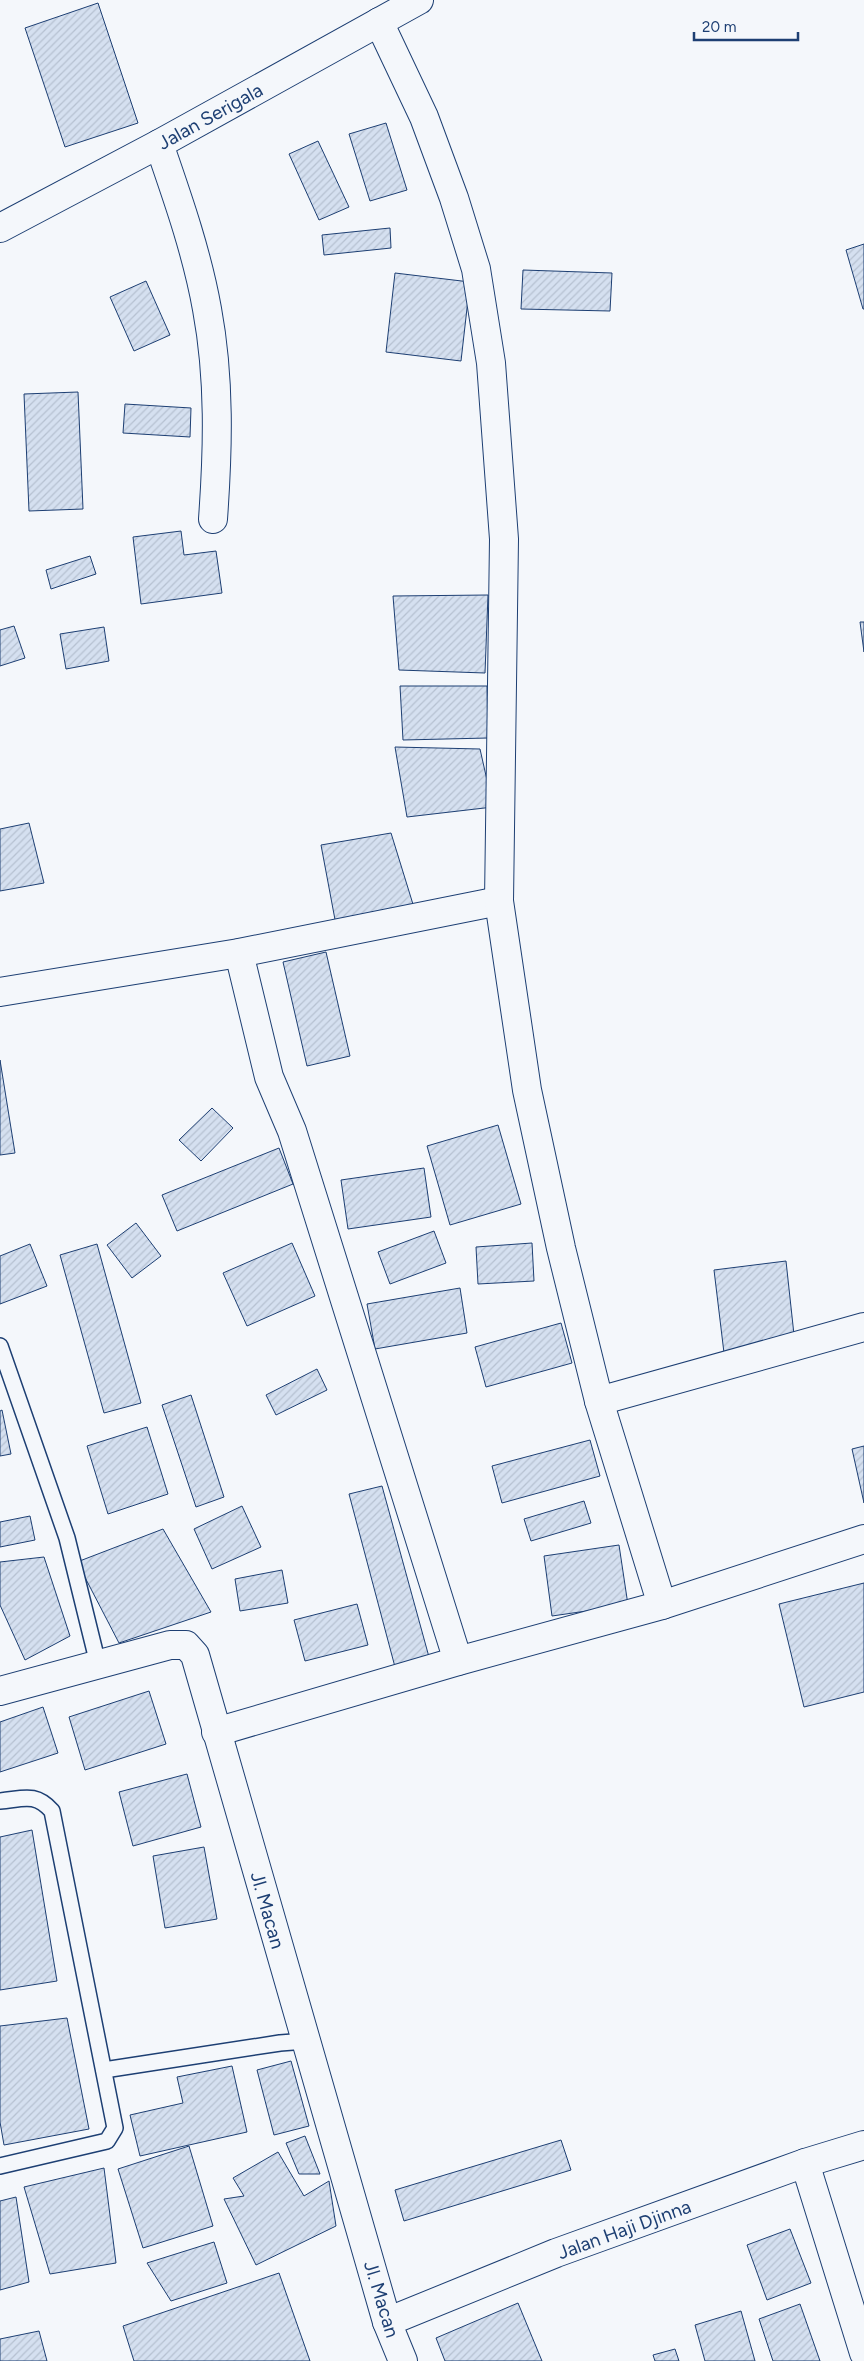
<svg xmlns="http://www.w3.org/2000/svg" width="864" height="2361" font-family="Figtree,sans-serif">
<defs>
<pattern id="building-hatch" width="6" height="6" patternUnits="userSpaceOnUse" patternTransform="scale(1.25)"><rect width="6" height="6" fill="#d5e0f0"/><path d="M-1 1l2-2M0 6l6-6M5 7l2-2" fill="none" stroke="#b6c1d1"/></pattern>
</defs>
<rect width="100%" height="100%" fill="#f4f7fb"/>
<g fill="url(#building-hatch)" stroke="#1d3f73">
<path d="M98,3L138,123L65,147L25,28Z"/>
<path d="M386,123L407,190L370,201L349,134Z"/>
<path d="M318,141L349,207L319,220L289,154Z"/>
<path d="M390,228L391,248L324,255L322,235Z"/>
<path d="M864,244V309H863L846,250Z"/>
<path d="M523,270L612,273L610,311L521,309Z"/>
<path d="M395,273L470,282L461,361L386,352Z"/>
<path d="M146,281L170,335L134,351L110,297Z"/>
<path d="M78,392L83,509L29,511L24,394Z"/>
<path d="M125,404L191,408L190,437L123,433Z"/>
<path d="M181,531L184,555L216,551L222,593L141,604L133,537Z"/>
<path d="M90,556L96,574L51,589L46,570Z"/>
<path d="M488,595L485,673L399,670L393,596Z"/>
<path d="M860,622H864V652Z"/>
<path d="M14,626L25,658L0,666V630Z"/>
<path d="M104,627L109,661L66,669L60,634Z"/>
<path d="M400,686H487L488,738L403,740Z"/>
<path d="M395,747L480,749L493,807L407,817Z"/>
<path d="M29,823L44,883L0,891V829Z"/>
<path d="M391,833L416,914L336,925L321,845Z"/>
<path d="M326,952L350,1056L307,1066L283,962Z"/>
<path d="M0,1060L15,1153L0,1155Z"/>
<path d="M212,1108L233,1128L201,1161L179,1140Z"/>
<path d="M498,1125L521,1204L450,1225L427,1146Z"/>
<path d="M279,1148L293,1184L177,1231L162,1195Z"/>
<path d="M424,1168L431,1217L348,1229L341,1180Z"/>
<path d="M136,1223L161,1256L132,1278L107,1245Z"/>
<path d="M434,1231L446,1263L390,1284L378,1252Z"/>
<path d="M292,1243L315,1296L247,1326L223,1273Z"/>
<path d="M532,1243L534,1281L478,1284L476,1247Z"/>
<path d="M30,1244L47,1286L0,1304V1256Z"/>
<path d="M97,1244L141,1403L104,1413L60,1255Z"/>
<path d="M786,1261L795,1344L724,1353L714,1270Z"/>
<path d="M460,1288L467,1333L375,1349L367,1304Z"/>
<path d="M561,1323L572,1363L486,1387L475,1347Z"/>
<path d="M317,1369L327,1390L276,1415L266,1395Z"/>
<path d="M191,1395L224,1497L196,1507L162,1405Z"/>
<path d="M2,1410L11,1454L0,1456V1411Z"/>
<path d="M147,1427L168,1494L108,1514L87,1446Z"/>
<path d="M590,1440L600,1476L502,1503L492,1466Z"/>
<path d="M864,1446V1503L852,1449Z"/>
<path d="M382,1486L429,1657L395,1667L349,1494Z"/>
<path d="M584,1501L591,1523L531,1541L524,1519Z"/>
<path d="M242,1506L261,1547L212,1569L194,1529Z"/>
<path d="M30,1516L35,1540L0,1547V1522Z"/>
<path d="M163,1529L211,1612L119,1643L77,1562Z"/>
<path d="M619,1545L628,1605L552,1616L544,1556Z"/>
<path d="M44,1557L70,1636L25,1660L0,1605V1562Z"/>
<path d="M282,1570L288,1603L240,1611L235,1579Z"/>
<path d="M864,1583V1692L804,1707L779,1604Z"/>
<path d="M357,1604L368,1645L305,1661L294,1620Z"/>
<path d="M149,1691L166,1744L85,1770L69,1717Z"/>
<path d="M43,1707L58,1753L0,1772V1722Z"/>
<path d="M187,1774L201,1827L133,1846L119,1792Z"/>
<path d="M32,1830L57,1981L0,1990V1837Z"/>
<path d="M204,1847L217,1919L165,1928L153,1856Z"/>
<path d="M67,2018L89,2129L4,2145L0,2122V2026Z"/>
<path d="M291,2061L309,2126L274,2135L257,2070Z"/>
<path d="M232,2066L247,2132L140,2156L130,2115L183,2103L177,2077Z"/>
<path d="M305,2136L320,2174H299L286,2143Z"/>
<path d="M561,2140L571,2170L404,2221L395,2190Z"/>
<path d="M189,2146L213,2226L143,2248L118,2169Z"/>
<path d="M278,2152L304,2196L329,2181L336,2226L256,2265L224,2199L244,2196L233,2178Z"/>
<path d="M104,2168L116,2263L50,2274L24,2187Z"/>
<path d="M16,2197L29,2282L0,2290V2201Z"/>
<path d="M790,2229L811,2283L767,2300L747,2245Z"/>
<path d="M214,2242L227,2283L171,2301L147,2263Z"/>
<path d="M279,2273L310,2361H134L123,2326Z"/>
<path d="M518,2303L542,2361H445L436,2338Z"/>
<path d="M800,2304L820,2361H773L759,2319Z"/>
<path d="M741,2311L755,2361H705L695,2325Z"/>
<path d="M39,2331L47,2361H0V2339Z"/>
<path d="M675,2349L679,2361H655L653,2355Z"/>
</g>
<g fill="none" stroke-linecap="round" stroke-linejoin="round">
<g stroke="#1d3f73" stroke-width="18">
<g id="lane">
<path d="M0,1346L67,1538L98,1664"/>
<path d="M0,1801C23,1799 35,1792 52,1811L115,2128L107,2141L0,2166"/>
<path d="M104,2070L280,2043L306,2041"/>
</g>
</g>
<g stroke="#1d3f73" stroke-width="30">
<g id="street">
<path d="M159,144C178,199 197,253 207,309C220,379 218,449 213,519"/>
<path d="M239,953L269,1077L292,1131L458,1661"/>
<path d="M0,992L239,953L499,901"/>
<path d="M599,1401L864,1327"/>
<path d="M662,1605L864,1539"/>
<path d="M0,1691L170,1645H186L195,1655L387,2322L403,2361"/>
<path d="M216,1732L458,1661L662,1605L599,1401L561,1248L527,1090L499,901L504,539L491,363L476,269L454,198L424,117L379,22"/>
<path d="M805,2163L864,2353"/>
<path d="M387,2322L556,2253L805,2163L864,2145"/>
</g>
</g>
<g stroke="#1d3f73" stroke-width="30">
<path id="secondary" d="M0,228L159,144L419,0"/>
</g>
<use href="#lane" stroke="#f4f7fb" stroke-width="15"/>
<use href="#street" stroke="#f4f7fb" stroke-width="28"/>
<use href="#secondary" stroke="#f4f7fb" stroke-width="28"/>
</g>
<g text-anchor="middle" stroke-width="4" stroke-linejoin="round" paint-order="stroke">
<g font-size="19" fill="#1d3f73" stroke="#f4f7fb">
<text transform="translate(210 116) rotate(-29)" y="7">Jalan Serigala</text>
<text transform="translate(268 1910) rotate(74)" y="7">Jl. Macan</text>
<text transform="translate(624 2229) rotate(-20)" y="7">Jalan Haji Djinna</text>
<text transform="translate(382 2299) rotate(73)" y="7">Jl. Macan</text>
</g>
</g>
<path d="M694 32v8h104v-8" fill="none" stroke="#1d3f73" stroke-width="2.5"/>
<text x="702" y="32" font-size="15" fill="#1d3f73" stroke="#f4f7fb" stroke-width="4" paint-order="stroke">20 m</text>
</svg>
